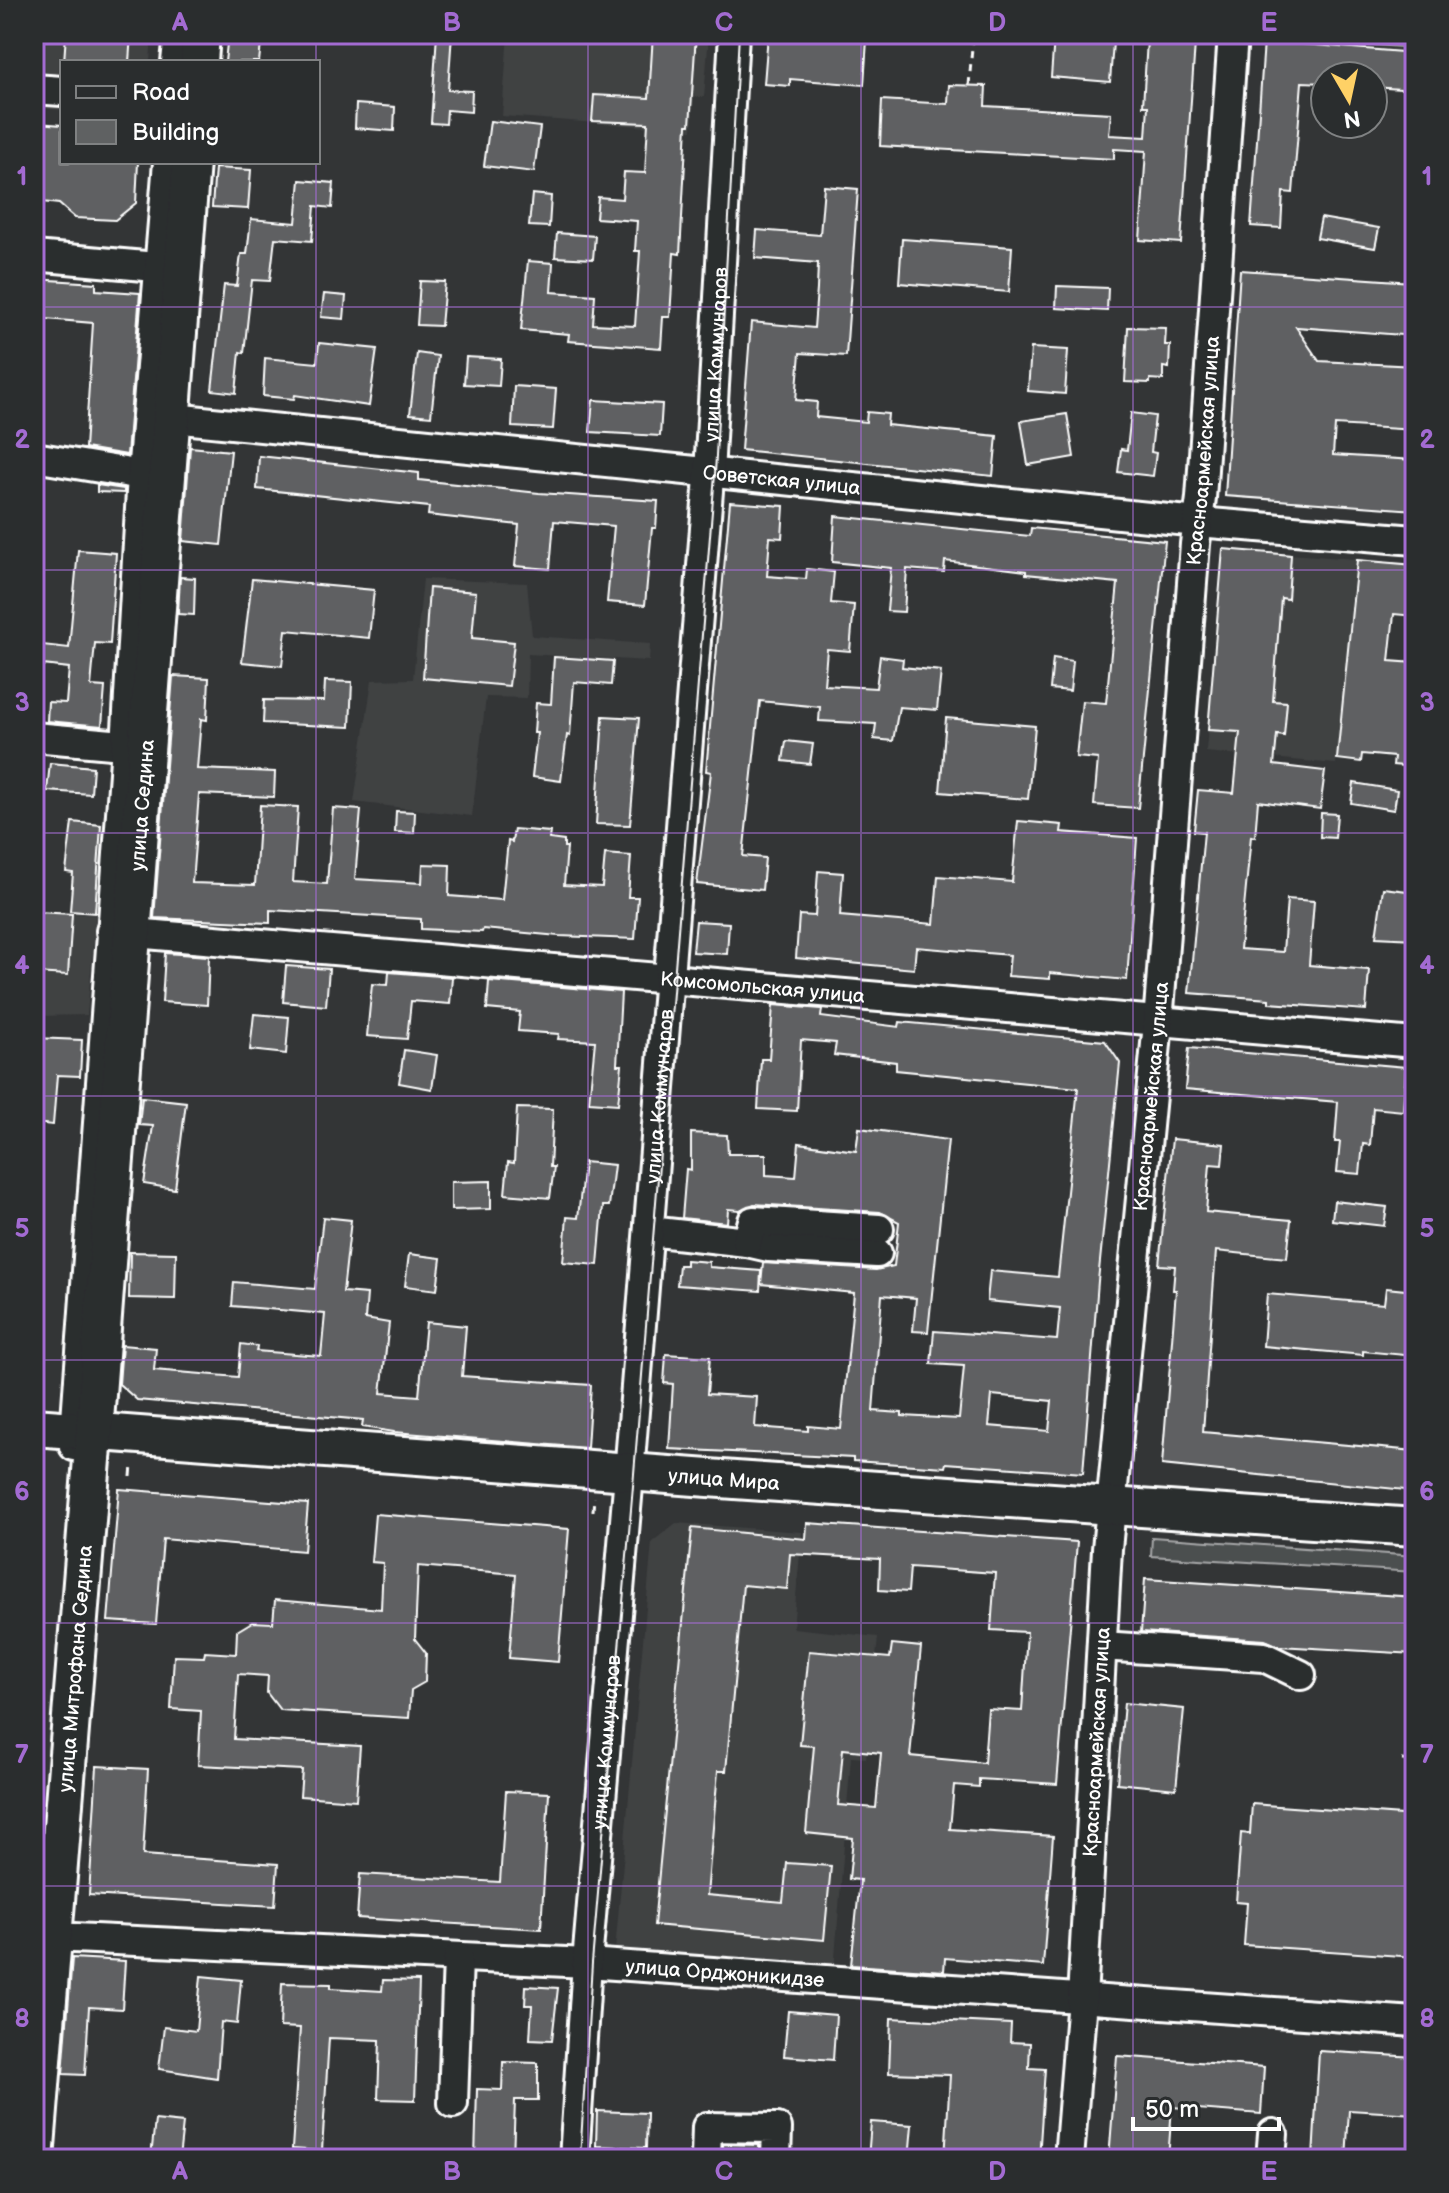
<svg xmlns="http://www.w3.org/2000/svg" width="1449" height="2193" viewBox="0 0 1449 2193" font-family="'Balsamiq Sans',sans-serif">
<style>
.built{fill:#404243}
.green{fill:#4c4f50;stroke:#a6a7a8;stroke-width:2}
.building{fill:#5f6162;stroke:#fff;stroke-width:2;fill-rule:evenodd}
.lines{fill:none;stroke-linecap:round;stroke-linejoin:round}
.minor-casing{stroke:#fff;stroke-width:34}
.major-casing{stroke:#fff;stroke-width:42}
.path{stroke:#fff;stroke-width:3;stroke-dasharray:8 6;stroke-linecap:butt}
.minor{stroke:#2a2d2e;stroke-width:28}
.major{stroke:#2a2d2e;stroke-width:36}
.tram{stroke:#fff;stroke-width:2}
.grid{fill:none;stroke:#a36bd2;stroke-width:2;stroke-opacity:0.55}
.labels{text-anchor:middle;stroke-width:7;stroke-linejoin:round;paint-order:stroke}
.street-label{font-size:20px;fill:#fff;stroke:#2a2d2e}
.neatline{fill:none;stroke:#a36bd2;stroke-width:3}
.grid-label{font-size:26px;text-anchor:middle;font-weight:bold;fill:#a36bd2}
</style>
<rect width="100%" height="100%" fill="#333536"/>
<filter id="ink" filterUnits="userSpaceOnUse"><feTurbulence type="fractalNoise" baseFrequency=".0125" numOctaves="2"/><feDisplacementMap in="SourceGraphic" scale="16" xChannelSelector="R" yChannelSelector="G"/><feConvolveMatrix kernelMatrix="1 2 1 2 8 2 1 2 1" color-interpolation-filters="sRGB"/></filter>
<g filter="url(#ink)">
<!-- built -->
<path class="built" d="M34,34H152L150,62H62V110L34,108Z
M508,34H709L704,97H694L692,130L502,116Z
M1222,549L1356,559L1336,764L1206,752Z
M423,579L527,583L532,636L650,644L649,661L528,654L527,698L486,697L472,816L354,802L372,680L413,679Z
M34,910L96,915L87,1015L36,1016L34,1014Z
M676,1523L802,1532L793,1628L878,1637L866,1758L851,1757L834,1970L615,1951L652,1542Z"/>
<!-- green -->
<path class="green" d="M1260,34H1415V48L1261,37Z
M1152,1537L1415,1556V1572L1151,1556Z"/>
<!-- building -->
<path class="building" d="M66,34H131L129,62H64Z
M228,34H262L259,62H225Z
M437,34H452L448,90L472,91L471,112L447,110L446,124L431,123Z
M653,34H696L690,125H687L680,254L674,253L670,317H663L661,348L568,341L569,334L521,330L528,261L553,263L551,292L595,295L593,324L635,326L640,251H635L637,221L596,218L598,197L622,199L624,172L645,173L648,123L592,121L594,95L649,98Z
M768,34L867,40L864,85L790,79V86L764,84Z
M1054,37L1113,42L1110,82L1051,77Z
M1147,40L1195,43L1181,243L1140,240L1146,151L1114,149V159L880,146L882,100L948,104L949,85L986,86L985,106L1111,113L1109,135L1146,137L1148,106H1143Z
M1264,41L1415,53V90L1373,87V76H1325V83L1302,82L1293,193L1283,192L1281,228L1251,226Z
M356,104L395,107L394,131L355,128Z
M490,121L540,127L534,172L484,166Z
M37,123L62,125V162H138L136,203L115,220L75,218L59,204L34,201Z
M215,168L251,170L248,209L212,207Z
M300,180L334,183L332,208L315,206L312,241L275,238L270,281L252,280L244,353L240,352L236,393L212,390L224,285L237,286L241,254H247L251,219L296,223Z
M824,186L858,189L846,356L800,353L796,400L817,402L816,417L866,422L867,412L888,414L887,425L997,436L993,476L741,450L751,322L814,328L817,289L818,263L755,258L757,230L820,235Z
M532,194L551,196L549,227L529,226Z
M1321,218L1379,228L1375,248L1317,238Z
M557,233L595,236L593,259L555,257Z
M902,239L1012,247L1009,292L899,283Z
M1240,270L1412,282L1410,306H1415V336L1296,327L1319,361L1415,366V430L1335,425L1333,455L1415,460V510L1225,496Z
M34,279L96,283V290L140,293L127,455L85,448L93,323L34,318Z
M420,281L445,282L441,326L417,325Z
M1057,286L1108,288L1107,311L1056,308Z
M324,294L346,296L344,319L321,317Z
M1128,327L1166,328L1165,345H1170L1169,368L1163,367V380L1150,379V383L1125,382Z
M319,343L377,349L369,406L295,395L294,399L263,396L265,358L317,363Z
M1031,348L1068,350L1065,394L1028,391Z
M417,353L438,356L431,416L410,414Z
M466,357L501,359L499,386L464,384Z
M514,386L556,389L553,429L512,427Z
M593,400L662,404L660,436L590,432Z
M1131,413L1155,416L1151,452L1156,453L1153,476L1118,472L1121,449L1127,450Z
M1067,414L1074,457L1028,465L1021,421Z
M190,447L231,451L221,545L183,541Z
M259,456L419,473V480L539,493L658,501L656,528H652L645,605L607,602L614,526L554,521L550,569L515,566L519,525L428,515L429,507L257,489Z
M97,485L124,489V493L97,492Z
M730,502L784,506L782,538L770,537L767,576L806,579L807,569L834,572L831,603L854,605L850,651L827,649L824,685L876,688L880,656L903,659L902,667L941,671L937,710L899,707L893,741L874,739L876,724L819,721L820,707L760,701L743,856L765,858L762,890L697,884L711,772L706,771Z
M835,516L1030,536L1031,528L1165,541L1138,808L1094,805L1098,759L1076,757L1082,701L1106,703L1118,583L1026,574V571L945,561L944,572L907,569L904,612L887,611L891,568L832,562Z
M1223,549L1291,555L1288,599L1281,598L1273,701L1287,702L1284,736L1277,735L1274,765L1325,771L1320,809L1258,801L1255,837L1251,836L1240,949L1283,952L1287,899L1314,901L1309,965L1369,970L1366,1010L1269,1003V999L1189,993L1204,832L1194,831L1198,790L1234,793L1240,732L1208,730Z
M78,550L116,553L110,644L95,643L91,686L105,687L102,726L47,721L48,702L66,703L69,668L34,664V644L69,648Z
M1357,560L1415,565V616L1394,614L1389,661L1415,663V767L1393,765L1394,757L1362,754L1361,762L1337,759Z
M180,577L195,578L194,615L178,614Z
M252,579L374,590L369,638L286,630L282,666L242,662Z
M429,588L476,592L472,638L514,642L509,686L423,678Z
M554,657L613,661L611,685L574,682L570,736L567,735L561,781L532,777L537,733H534L536,703L551,704Z
M1053,658L1073,661L1070,691L1050,689Z
M173,676L209,678L207,720L201,719L197,769L275,772L274,797L199,794L192,883L255,885L260,805L298,807L293,882L327,884L333,808L361,810L355,879L422,883L423,864L450,865L449,896L502,900L508,841L512,842L514,829L550,832L549,839L564,841V847H567L564,885L602,887L605,854L631,856L628,897H638L635,939L559,936L483,929L482,932L421,929V919L270,910V923L154,918Z
M325,681L352,682L350,727L263,723L264,700L324,701Z
M603,716L639,718L630,825L596,824Z
M946,718L1035,726L1028,799L940,792Z
M786,741L813,744L810,764L783,761Z
M50,763L93,767L91,794L47,791Z
M1354,783L1397,790L1394,810L1351,803Z
M396,811L415,812L414,833L395,832Z
M1321,813L1337,814L1335,838L1320,837Z
M1018,821L1062,825L1061,832L1137,838L1127,980L1050,973V979L1008,976L1010,955L916,947L914,969L796,958L799,915L815,916L818,871L843,873L840,916L934,924L938,876L1012,882Z
M72,822L101,825L95,913L70,911L73,873L66,872Z
M1383,888L1415,892V939L1376,937Z
M37,912L72,914L68,975L34,973Z
M696,921L729,923L727,954L693,952Z
M165,953L209,956L207,1005L162,1002Z
M286,966L329,969L326,1006L283,1002Z
M389,972L452,977L450,1004L411,1001L407,1039L367,1036L372,984L388,985Z
M489,981L621,992L617,1065H622L618,1104L589,1102L595,1041L558,1039L559,1034L518,1031L520,1012L487,1009Z
M773,1005L822,1009L821,1017L899,1027L900,1022L1105,1041L1120,1063L1098,1281L1083,1473L946,1463L945,1467L853,1461V1458L669,1449L673,1384L664,1383L666,1354L710,1357L707,1394L757,1397L755,1427L808,1431V1426L841,1429L854,1293L761,1284L763,1263L876,1270L894,1266L899,1222L880,1212L754,1204L740,1210L728,1209L727,1223L682,1218L686,1169L691,1170V1133L727,1135L728,1154H766V1175L796,1177L799,1143L856,1151L859,1128L948,1140L928,1332L913,1331L916,1298L882,1295L873,1411L902,1413V1416L959,1419L964,1366L931,1364L934,1331L1057,1340L1060,1308L987,1301L990,1271L1058,1277L1078,1088L896,1070V1062L834,1055L836,1043L801,1040L797,1111L758,1109L761,1059H769ZM992,1395L1052,1401L1049,1431L989,1426Z
M254,1014L289,1017L286,1054L250,1050Z
M34,1038L82,1040L80,1076L57,1075L53,1125L34,1123Z
M1189,1048L1406,1067L1403,1111L1373,1108L1370,1145L1363,1144L1360,1174L1337,1172L1340,1142H1335L1338,1102L1185,1089Z
M404,1050L437,1055L432,1089L399,1083Z
M142,1097L186,1102L175,1189L144,1184L153,1126L139,1125Z
M517,1108L553,1109L550,1167H554L550,1198L505,1194L508,1162L514,1163Z
M1172,1139L1224,1144L1222,1165L1210,1164L1206,1212L1291,1220L1287,1258L1216,1251L1203,1432L1415,1451V1491L1162,1465L1176,1290H1173L1175,1266L1159,1265Z
M584,1162L614,1165L609,1206H603L598,1265L563,1262L567,1217L578,1218Z
M491,1181V1209L451,1210V1182Z
M1334,1201L1387,1207L1384,1226L1332,1220Z
M323,1217L351,1220L343,1292L367,1294L365,1319L389,1323L381,1393L419,1396L426,1322L466,1326L462,1376L591,1385L587,1448L394,1432L362,1427L363,1420L137,1400L119,1384L122,1345L156,1348L154,1370L238,1377L241,1344L257,1346L256,1351L321,1356L325,1314L232,1306L234,1282L315,1289Z
M130,1252L176,1253L175,1299L129,1298Z
M409,1254L441,1258L437,1290L405,1286Z
M686,1260L709,1262V1267L761,1271L760,1291L677,1285L679,1265H686Z
M1386,1288L1415,1291V1356L1363,1351V1355L1263,1346L1267,1294L1384,1304Z
M119,1489L308,1504L304,1551L163,1539L156,1624L108,1621Z
M375,1514L569,1529L558,1662L509,1658L516,1574L418,1566L415,1639L426,1653L425,1682L411,1690L409,1718L280,1710L267,1693L268,1676L238,1674L234,1739L360,1746L356,1800L300,1796L302,1770L198,1765L201,1711L171,1709L174,1656L204,1657L205,1652L236,1654L237,1631L252,1622L273,1623L275,1600L381,1609L383,1563L371,1562Z
M807,1523L1077,1542L1057,1784L979,1779V1787L954,1785L950,1829L1053,1836L1043,1966L945,1958L944,1971L851,1965L860,1880L849,1879L853,1838L806,1833L814,1746L800,1745L809,1651L890,1658L892,1644L921,1647L910,1756L984,1763L988,1709L1022,1711L1027,1632L991,1630L995,1573L910,1567L908,1592L879,1590L880,1559L790,1554L787,1589L743,1585L726,1771H718L707,1895L783,1902L787,1863L831,1866L824,1940L654,1925L692,1528L806,1539ZM843,1749L881,1753L876,1808L838,1805Z
M1145,1579L1415,1597V1654L1279,1646L1265,1640L1141,1632Z
M1124,1703L1184,1709L1176,1789L1117,1783Z
M97,1766L148,1769L143,1855L278,1864L275,1906L89,1895Z
M506,1791L549,1793L541,1929L357,1918L360,1874L500,1882Z
M1252,1804L1415,1816V1957L1244,1945L1247,1903L1236,1902L1241,1833L1250,1834Z
M72,1958L125,1961L122,2009L89,2007L85,2075L63,2074Z
M201,1976L241,1980L237,2024L221,2022L217,2078L159,2069L164,2027L196,2031Z
M383,1980L419,1981L415,2100L378,2099L380,2040L329,2038L322,2151L292,2149L300,2028L280,2027L282,1983L331,1984V1988L382,1991Z
M526,1986L558,1988L552,2040L530,2039L532,2005H525Z
M788,2011L836,2015L833,2060L784,2056Z
M891,2018L1011,2024L1010,2042L1030,2043L1029,2068L1045,2069L1039,2159H945L950,2075L889,2073Z
M1319,2051L1415,2057V2114L1349,2110L1346,2159H1313Z
M1117,2056L1264,2067L1261,2114L1172,2107L1168,2159H1109Z
M503,2062L538,2063V2100H515L513,2159H475L477,2089L502,2090Z
M597,2111L647,2113L646,2148L596,2146Z
M155,2120L183,2123L179,2159L151,2157Z
M871,2122L912,2125L909,2159H868Z
M723,2144L759,2145V2159H723Z"/>
<g class="lines">
<!-- minor casing -->
<g class="minor-casing">
<g id="minor">
<path d="M176,62L179,34"/>
<path d="M34,89L62,91"/>
<path d="M34,256L178,269"/>
<path id="s1" d="M153,416L1198,522L1415,540"/>
<path d="M34,457L142,475"/>
<path d="M34,737L145,747"/>
<path id="s2" d="M111,931L1415,1043"/>
<path d="M649,1231L747,1242L769,1247L877,1253"/>
<path d="M747,1242L753,1221L879,1229"/>
<path d="M74,1446L126,746L142,475L168,162"/>
<path d="M1102,1646L1264,1657L1301,1675"/>
<path id="s3" d="M34,1939L53,1937L587,1963L1415,2022"/>
<path d="M453,2103L458,1958"/>
<path id="s4" d="M574,2159L587,1963L628,1486L708,491L734,34"/>
<path d="M706,2159L707,2127L777,2128L776,2159"/>
<path id="s5" d="M1069,2159L1082,1999L1107,1549L1158,1023L1195,544L1201,498L1233,34"/>
<path d="M1271,2159L1273,2134"/>
</g>
</g>
<!-- major casing -->
<g class="major-casing">
<g id="major">
<path d="M199,62L201,34"/>
<path id="s6" d="M34,1427L735,1480L1415,1527"/>
<path id="s7" d="M35,2159L93,1447L191,162"/>
</g>
</g>
<!-- path -->
<path class="path" d="M969,86L973,34
M131,1477L132,1464
M593,1511L594,1497
M1402,1760L1415,1761"/>
<!-- minor -->
<use href="#minor" class="minor"/>
<!-- major -->
<use href="#major" class="major"/>
<!-- tram -->
<path class="tram" d="M580,2159L592,1963L633,1486L715,474L739,34"/>
</g>
</g>
<!-- grid -->
<path class="grid" d="M316,34V62M588,34V2159M861,34V2159M1133,34V2159M316,162V2159M34,307H1415M34,570H1415M34,833H1415M34,1096H1415M34,1360H1415M34,1623H1415M34,1886H1415"/>
<g class="labels">
<!-- street labels -->
<g class="street-label">
<text dy="7" stroke="none"><textPath href="#s4" startOffset="1810">улица Коммунаров</textPath></text>
<text dy="7" stroke="none"><textPath href="#s5" startOffset="1714">Красноармейская улица</textPath></text>
<text dy="7" stroke="none"><textPath href="#s1" startOffset="632">Советская улица</textPath></text>
<text dy="7" stroke="none"><textPath href="#s7" startOffset="1358">улица Седина</textPath></text>
<text dy="7" stroke="none"><textPath href="#s2" startOffset="654">Комсомольская улица</textPath></text>
<text dy="7" stroke="none"><textPath href="#s5" startOffset="1066">Красноармейская улица</textPath></text>
<text dy="7" stroke="none"><textPath href="#s4" startOffset="1066">улица Коммунаров</textPath></text>
<text dy="7" stroke="none"><textPath href="#s6" startOffset="692">улица Мира</textPath></text>
<text dy="7" stroke="none"><textPath href="#s7" startOffset="492">улица Митрофана Седина</textPath></text>
<text dy="7" stroke="none"><textPath href="#s5" startOffset="418">Красноармейская улица</textPath></text>
<text dy="7" stroke="none"><textPath href="#s4" startOffset="418">улица Коммунаров</textPath></text>
<text dy="7" stroke="none"><textPath href="#s3" startOffset="692">улица Орджоникидзе</textPath></text>
</g>
</g>
<!-- margin -->
<rect width="1449" height="2193" fill="none" stroke="#2a2d2e" stroke-width="88"/>
<!-- legend -->
<rect x="60" y="60" width="260" height="104" fill="#2a2d2e" stroke="#7f8182" stroke-width="2"/>
<rect x="76" y="86" width="40" height="12" fill="#2a2d2e" stroke="#7f8182" stroke-width="2"/>
<text x="132" y="100" font-size="24" fill="#ffffff">Road</text>
<rect x="76" y="120" width="40" height="24" fill="#5f6162" stroke="#7f8182" stroke-width="2"/>
<text x="132" y="140" font-size="24" fill="#ffffff">Building</text>
<!-- north arrow -->
<g transform="translate(1349 100) rotate(171)"><circle r="38" fill="#2a2d2e" stroke="#7f8182" stroke-width="2"/>
<path d="M0-6L14 30L0 20L-14 30Z" fill="#ffd166"/>
<text y="-12" font-size="22" font-weight="bold" text-anchor="middle" fill="#ffffff">N</text>
</g>
<!-- scale -->
<path d="M1133 2117v12h146v-12" fill="none" stroke="#ffffff" stroke-width="4"/>
<text x="1145" y="2117" font-size="24" fill="#ffffff" stroke="#2a2d2e" stroke-width="6" paint-order="stroke">50 m</text>
<rect x="44" y="44" width="1361" height="2105" class="neatline"/>
<g class="grid-label">
<text x="180" y="31">A</text>
<text x="452" y="31">B</text>
<text x="724" y="31">C</text>
<text x="997" y="31">D</text>
<text x="1269" y="31">E</text>
<text x="22" y="185">1</text>
<text x="1427" y="185">1</text>
<text x="22" y="448">2</text>
<text x="1427" y="448">2</text>
<text x="22" y="711">3</text>
<text x="1427" y="711">3</text>
<text x="22" y="974">4</text>
<text x="1427" y="974">4</text>
<text x="22" y="1237">5</text>
<text x="1427" y="1237">5</text>
<text x="22" y="1500">6</text>
<text x="1427" y="1500">6</text>
<text x="22" y="1763">7</text>
<text x="1427" y="1763">7</text>
<text x="22" y="2027">8</text>
<text x="1427" y="2027">8</text>
<text x="180" y="2180">A</text>
<text x="452" y="2180">B</text>
<text x="724" y="2180">C</text>
<text x="997" y="2180">D</text>
<text x="1269" y="2180">E</text>
</g>
</svg>
